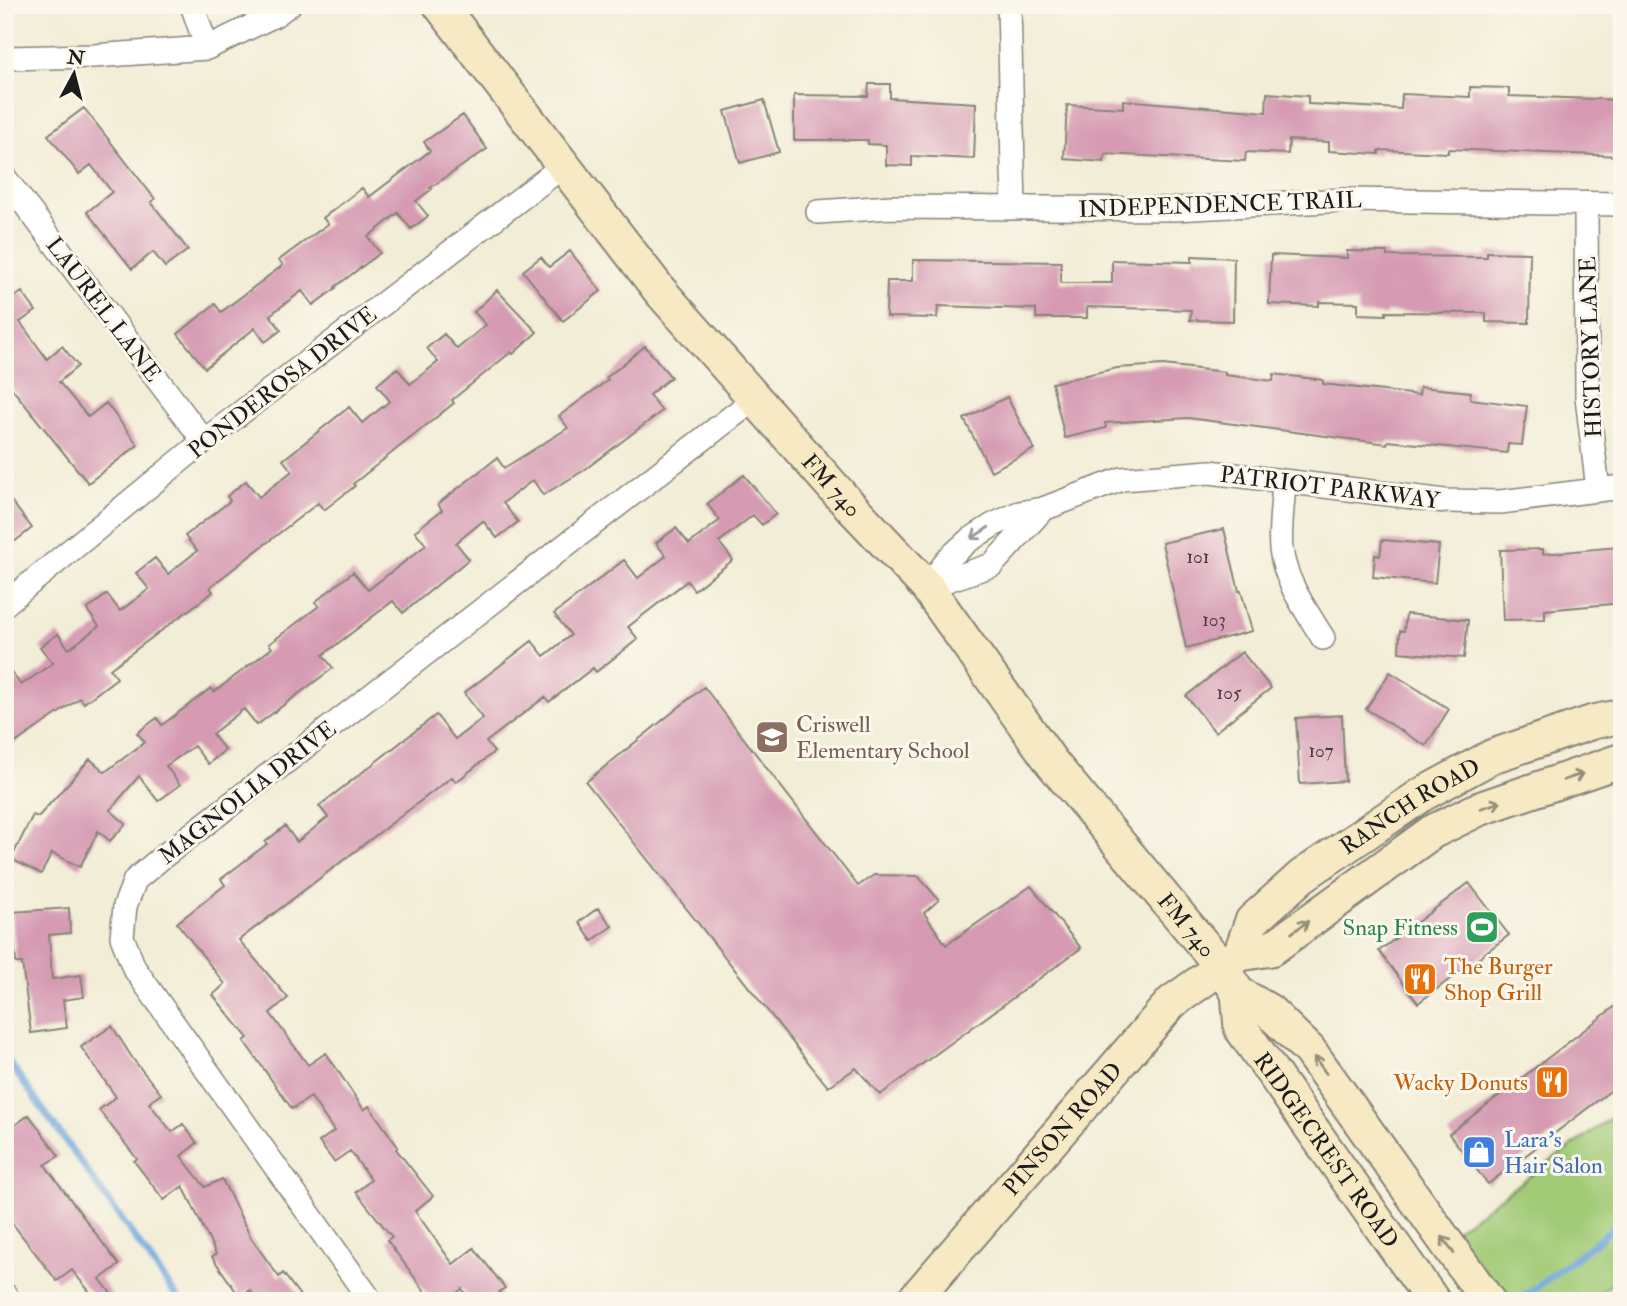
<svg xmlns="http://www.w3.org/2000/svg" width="1627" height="1306" viewBox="0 0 1627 1306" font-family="'IM FELL Double Pica',serif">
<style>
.green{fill:#a2cb77;stroke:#5f744a;stroke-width:2}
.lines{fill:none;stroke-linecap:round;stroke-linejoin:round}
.stream{stroke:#6ea5dc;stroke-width:7}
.building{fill:#d69bb3}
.street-casing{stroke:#878479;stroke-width:26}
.secondary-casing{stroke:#878479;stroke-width:37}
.street{stroke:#fff;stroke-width:23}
.secondary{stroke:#f7e9c3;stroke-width:33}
.oneway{stroke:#999}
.oneway2{stroke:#948d78}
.labels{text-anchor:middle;stroke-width:6;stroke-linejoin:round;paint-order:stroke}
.number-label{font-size:19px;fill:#4a3c42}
.street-label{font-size:23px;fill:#1c1c1c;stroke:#fbf7ec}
.education-label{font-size:23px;fill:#785e54;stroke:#fbf7ec;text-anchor:start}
.leisure-label{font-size:23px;fill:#27864d;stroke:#fbf7ec;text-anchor:end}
.food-label{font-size:23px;fill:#c56008;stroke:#fbf7ec;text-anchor:start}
.shop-label{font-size:23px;fill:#366cbe;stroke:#fbf7ec;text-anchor:start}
</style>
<rect width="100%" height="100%" fill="#fbf7ec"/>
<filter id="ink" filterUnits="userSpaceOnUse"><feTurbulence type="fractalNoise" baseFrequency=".0143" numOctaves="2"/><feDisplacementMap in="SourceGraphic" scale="14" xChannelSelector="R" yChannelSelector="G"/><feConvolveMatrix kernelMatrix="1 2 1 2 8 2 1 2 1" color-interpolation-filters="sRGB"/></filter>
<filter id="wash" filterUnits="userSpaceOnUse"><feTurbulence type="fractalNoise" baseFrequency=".00686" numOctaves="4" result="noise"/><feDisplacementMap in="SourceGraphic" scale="28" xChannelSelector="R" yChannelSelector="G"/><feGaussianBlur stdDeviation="1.57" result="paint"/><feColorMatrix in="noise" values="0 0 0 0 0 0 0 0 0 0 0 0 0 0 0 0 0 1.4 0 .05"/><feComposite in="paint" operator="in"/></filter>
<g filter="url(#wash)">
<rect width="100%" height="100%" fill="#f2edd6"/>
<!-- green -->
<path class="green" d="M1622,1110V1276L1590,1301H1506L1454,1231Z"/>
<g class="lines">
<!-- stream -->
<path class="stream" d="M6,1058L180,1301
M1520,1300L1622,1222"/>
</g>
<g id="blocks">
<!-- building -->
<path class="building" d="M869,84H890V98L976,103L974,159L912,156V166L886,165V145L868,144V140H794V95L868,96Z
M1470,87L1509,88V96L1622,100V156L1448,149V153L1379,150V154L1329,151V142L1289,140L1288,154L1246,152L1245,161L1105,154L1104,162L1064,159L1067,105L1123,108V100L1266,112L1267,93L1308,96V104L1401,109L1402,94L1470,97Z
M764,100L779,152L740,163L725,111Z
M84,108L155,199L151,202L188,250L165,267L153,252L132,269L87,212L112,192L91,165L79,174L48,135Z
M463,115L487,149L430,188L432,189L416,201L428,216L411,229L398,213L368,237L380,253L335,287L336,288L313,305L302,291L270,315L281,330L265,342L255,328L205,368L178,334L215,304L221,312L283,265L279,260L328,224L323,218L362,188L369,197L430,151L424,142Z
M570,251L601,291L563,321L523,271L541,257L549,267Z
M1347,251L1387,252V256L1487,257V252L1530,253L1529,323L1486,322V313L1386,312V315L1358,314V303L1319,302V306L1269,304L1271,255L1347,258Z
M1192,256L1234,258L1233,321L1190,320L1191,310L1087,307V318H1036V309L938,306L937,318L886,317L887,281H913V260L1061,262V283H1112V260L1192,262Z
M497,290L537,332L513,354L511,352L452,400L454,403L353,484L355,486L324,510L318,503L210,587L213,592L110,669L117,678L84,703L80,698L5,750V663L21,685L53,663L40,647L58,634L69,649L99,626L87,610L107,594L120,611L149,589L136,573L155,558L168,574L197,551L185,536L230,501L227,496L246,481L259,497L292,471L283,460L349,407L362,423L390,401L377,385L397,368L410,384L438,362L427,348L444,334L457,349L486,325L474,312Z
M22,292L36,311L20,322L47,359L62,346L78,366L59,382L88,417L106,403L138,445L88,483L5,380V303Z
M645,346L671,377L649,395L662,411L645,424L583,471L543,495L533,480L503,503L518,522L497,538L483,521L456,543L469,559L403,613L393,601L323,655L333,668L257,725L244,709L212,734L225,750L208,764L194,746L166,766L180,785L158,801L139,776L110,810L126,824L110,841L98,831L80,867L52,853L41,874L11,859L33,815L38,817L90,759L105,772L145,742L137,733L157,718L162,725L211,688L214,692L272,648L269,644L319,606L315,602L353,572L368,590L426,545L415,531L442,510L438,504L497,458L504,468L568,428L559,416L608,380L606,378Z
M1163,365L1225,372V375L1273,381L1274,374L1323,380V384L1419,395L1420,387L1471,392L1470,399L1527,406L1522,445L1508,444L1507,453L1388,441L1387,444L1188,418L1105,423L1106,428L1065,438L1052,383L1117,368Z
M1007,397L1034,449L991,471L964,419Z
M744,475L776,514L762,525L753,515L719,542L733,560L694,590L687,581L628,627L638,639L596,672L593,668L549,702L545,697L486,742L494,752L456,782L452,777L239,940L288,998L270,1013L308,1065L326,1053L364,1110L369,1106L398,1147L396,1149L433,1196L415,1211L453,1264L474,1248L505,1288L499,1292L506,1301H471L462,1289L446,1301H432L387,1240L392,1237L356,1192L371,1180L350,1151L334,1162L319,1142L334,1131L311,1097L292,1109L244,1041L248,1038L213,995L225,984L177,923L225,885L221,879L267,844L265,842L285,826L297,842L328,817L319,806L436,715L455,739L483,718L464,693L532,641L544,656L571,635L554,614L624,560L638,578L666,556L656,543L676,528L689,544L720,520L707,504Z
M5,493L32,528L5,549Z
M1224,529L1239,591H1241L1252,631L1186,648L1162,543Z
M1382,540L1439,545L1435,583L1373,577L1375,555L1380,556Z
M1617,547L1622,603L1545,610V619L1503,620L1500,550L1543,549V554Z
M1406,614L1468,620L1464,658L1399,652L1400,631H1404Z
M1242,652L1271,688L1215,732L1186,696Z
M1390,672L1449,709L1426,746L1366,709Z
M704,687L858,886L874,875L918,876L939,900L924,913L946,945L1031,886L1081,948L880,1095L856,1068L828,1087L586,782Z
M1342,715L1345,781L1300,784L1296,718Z
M1469,883L1509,935L1418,1003L1379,951Z
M69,908L70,933L49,935L52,979L81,975L84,997L63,1000L67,1028L31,1033L22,963H16L12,912Z
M598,908L612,926L592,941L579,922Z
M1622,1001V1082L1488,1184L1449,1134Z
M112,1026L133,1059L161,1094L149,1103L172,1132L183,1124L197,1143L181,1156L205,1187L222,1179L251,1238L279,1277L283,1273L304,1301H258L250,1290L240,1297L212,1257L216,1254L183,1186L164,1200L134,1161L137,1159L99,1110L116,1097L81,1047Z
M29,1115L59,1156L45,1165L119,1265L100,1279L117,1301H97L72,1270L57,1281L5,1214V1132Z"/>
</g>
</g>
<g filter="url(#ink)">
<use href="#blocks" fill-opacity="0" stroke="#878479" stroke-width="2"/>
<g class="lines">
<!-- street casing -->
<g class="street-casing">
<path id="street" d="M192,5L207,48
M1009,5L1014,208
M5,58L94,56L207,48L275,15L289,5
M5,178L204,441
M1586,204L1587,397L1598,490
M818,212L891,207L1175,209L1346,200L1622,204
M1284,482C1283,504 1279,528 1281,549C1285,582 1306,610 1323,638
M927,587L950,557L968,541L993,525L1019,513L1043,509L1122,479L1210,472L1445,501L1500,502L1622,487
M927,587L992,565L1043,509
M5,604L204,441L563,166
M5,1295L9,1301
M371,1301L134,968L122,937L125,906L135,880L160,859L756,398"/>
</g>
<!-- secondary casing -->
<g class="secondary-casing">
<g id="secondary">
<path id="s1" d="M440,5L660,291L842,497L927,587L1052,763L1221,966L1238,993L1269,1011L1309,1050L1488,1301"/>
<path id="s2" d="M1240,954L1252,921L1302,876L1423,794L1493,756L1593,722L1622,716"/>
<path id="s3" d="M1238,993L1241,1028L1433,1301"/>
<path id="s4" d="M913,1301L1172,1002L1240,954L1271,949L1432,832L1479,809L1622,760"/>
</g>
</g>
<!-- street -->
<use href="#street" class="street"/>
<!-- secondary -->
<use href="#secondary" class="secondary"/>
</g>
<!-- one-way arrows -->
<defs><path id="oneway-shaft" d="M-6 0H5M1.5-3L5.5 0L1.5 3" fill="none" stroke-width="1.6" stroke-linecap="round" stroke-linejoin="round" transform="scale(1.75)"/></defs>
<use class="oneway" href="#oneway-shaft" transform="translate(980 533) rotate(147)"/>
<g class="oneway2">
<use href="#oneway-shaft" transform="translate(1573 777) rotate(-19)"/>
<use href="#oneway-shaft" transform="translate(1491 805) rotate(-18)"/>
<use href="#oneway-shaft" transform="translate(1300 927) rotate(-36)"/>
<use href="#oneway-shaft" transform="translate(1320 1065) rotate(-126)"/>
<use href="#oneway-shaft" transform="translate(1448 1245) rotate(-125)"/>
</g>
</g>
<!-- icons -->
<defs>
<g id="school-square" transform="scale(1.75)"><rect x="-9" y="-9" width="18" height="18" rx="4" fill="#8d6e63" stroke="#fbf7ec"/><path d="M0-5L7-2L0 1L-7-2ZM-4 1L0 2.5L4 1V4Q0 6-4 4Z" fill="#fff"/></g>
<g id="stadium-square" transform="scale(1.75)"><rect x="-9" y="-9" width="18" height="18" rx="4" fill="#2e9e5b" stroke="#fbf7ec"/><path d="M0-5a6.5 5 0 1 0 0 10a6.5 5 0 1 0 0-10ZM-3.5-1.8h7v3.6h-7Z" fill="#fff"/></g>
<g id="restaurant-square" transform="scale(1.75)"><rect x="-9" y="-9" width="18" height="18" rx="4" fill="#e8710a" stroke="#fbf7ec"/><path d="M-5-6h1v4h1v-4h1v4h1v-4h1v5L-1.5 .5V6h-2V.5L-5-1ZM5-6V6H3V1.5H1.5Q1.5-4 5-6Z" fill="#fff"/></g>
<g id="shop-square" transform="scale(1.75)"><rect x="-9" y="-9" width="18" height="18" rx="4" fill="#3f7fe0" stroke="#fbf7ec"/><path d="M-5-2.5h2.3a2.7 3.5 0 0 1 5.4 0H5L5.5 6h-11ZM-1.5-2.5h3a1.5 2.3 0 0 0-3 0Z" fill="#fff"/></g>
</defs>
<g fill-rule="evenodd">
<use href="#school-square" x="772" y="737"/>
<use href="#stadium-square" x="1482" y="927"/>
<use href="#restaurant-square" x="1420" y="979"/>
<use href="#restaurant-square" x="1552" y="1082"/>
<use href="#shop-square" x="1479" y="1152"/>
</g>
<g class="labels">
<!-- number labels -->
<g class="number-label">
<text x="1198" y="563">101</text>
<text x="1214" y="626">103</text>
<text x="1229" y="699">105</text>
<text x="1321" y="757">107</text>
</g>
<!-- street labels -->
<g class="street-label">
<text transform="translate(1220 204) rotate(-2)" y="8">INDEPENDENCE TRAIL</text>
<text transform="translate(104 309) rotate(53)" y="8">LAUREL LANE</text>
<text transform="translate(1590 347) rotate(-92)" y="8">HISTORY LANE</text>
<text transform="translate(282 382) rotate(-38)" y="8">PONDEROSA DRIVE</text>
<text dy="8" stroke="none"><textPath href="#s1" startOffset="620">FM 740</textPath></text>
<text transform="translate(1330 487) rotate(7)" y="8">PATRIOT PARKWAY</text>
<text transform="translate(247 792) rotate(-38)" y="8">MAGNOLIA DRIVE</text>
<text dy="8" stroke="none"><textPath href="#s2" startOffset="231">RANCH ROAD</textPath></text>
<text dy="8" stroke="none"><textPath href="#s1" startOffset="1186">FM 740</textPath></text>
<text dy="8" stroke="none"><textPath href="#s4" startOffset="228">PINSON ROAD</textPath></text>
<text dy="8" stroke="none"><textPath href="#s3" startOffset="184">RIDGECREST ROAD</textPath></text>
</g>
<!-- education labels -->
<g class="education-label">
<text x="796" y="732">Criswell<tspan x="796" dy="26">Elementary School</tspan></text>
</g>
<!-- leisure labels -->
<g class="leisure-label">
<text x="1458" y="935">Snap Fitness</text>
</g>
<!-- food labels -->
<g class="food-label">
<text x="1444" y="974">The Burger<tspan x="1444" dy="26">Shop Grill</tspan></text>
<text x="1528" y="1090" text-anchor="end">Wacky Donuts</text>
</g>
<!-- shop labels -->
<g class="shop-label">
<text x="1504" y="1147">Lara's<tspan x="1504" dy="26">Hair Salon</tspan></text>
</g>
</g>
<!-- margin -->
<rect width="1627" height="1306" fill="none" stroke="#fbf7ec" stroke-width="28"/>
<!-- north arrow -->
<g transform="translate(74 74) rotate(7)" stroke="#fbf7ec" stroke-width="5" paint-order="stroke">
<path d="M0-5L12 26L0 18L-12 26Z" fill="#1c1c1c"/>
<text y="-10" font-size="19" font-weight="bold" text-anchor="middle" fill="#1c1c1c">N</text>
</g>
</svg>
